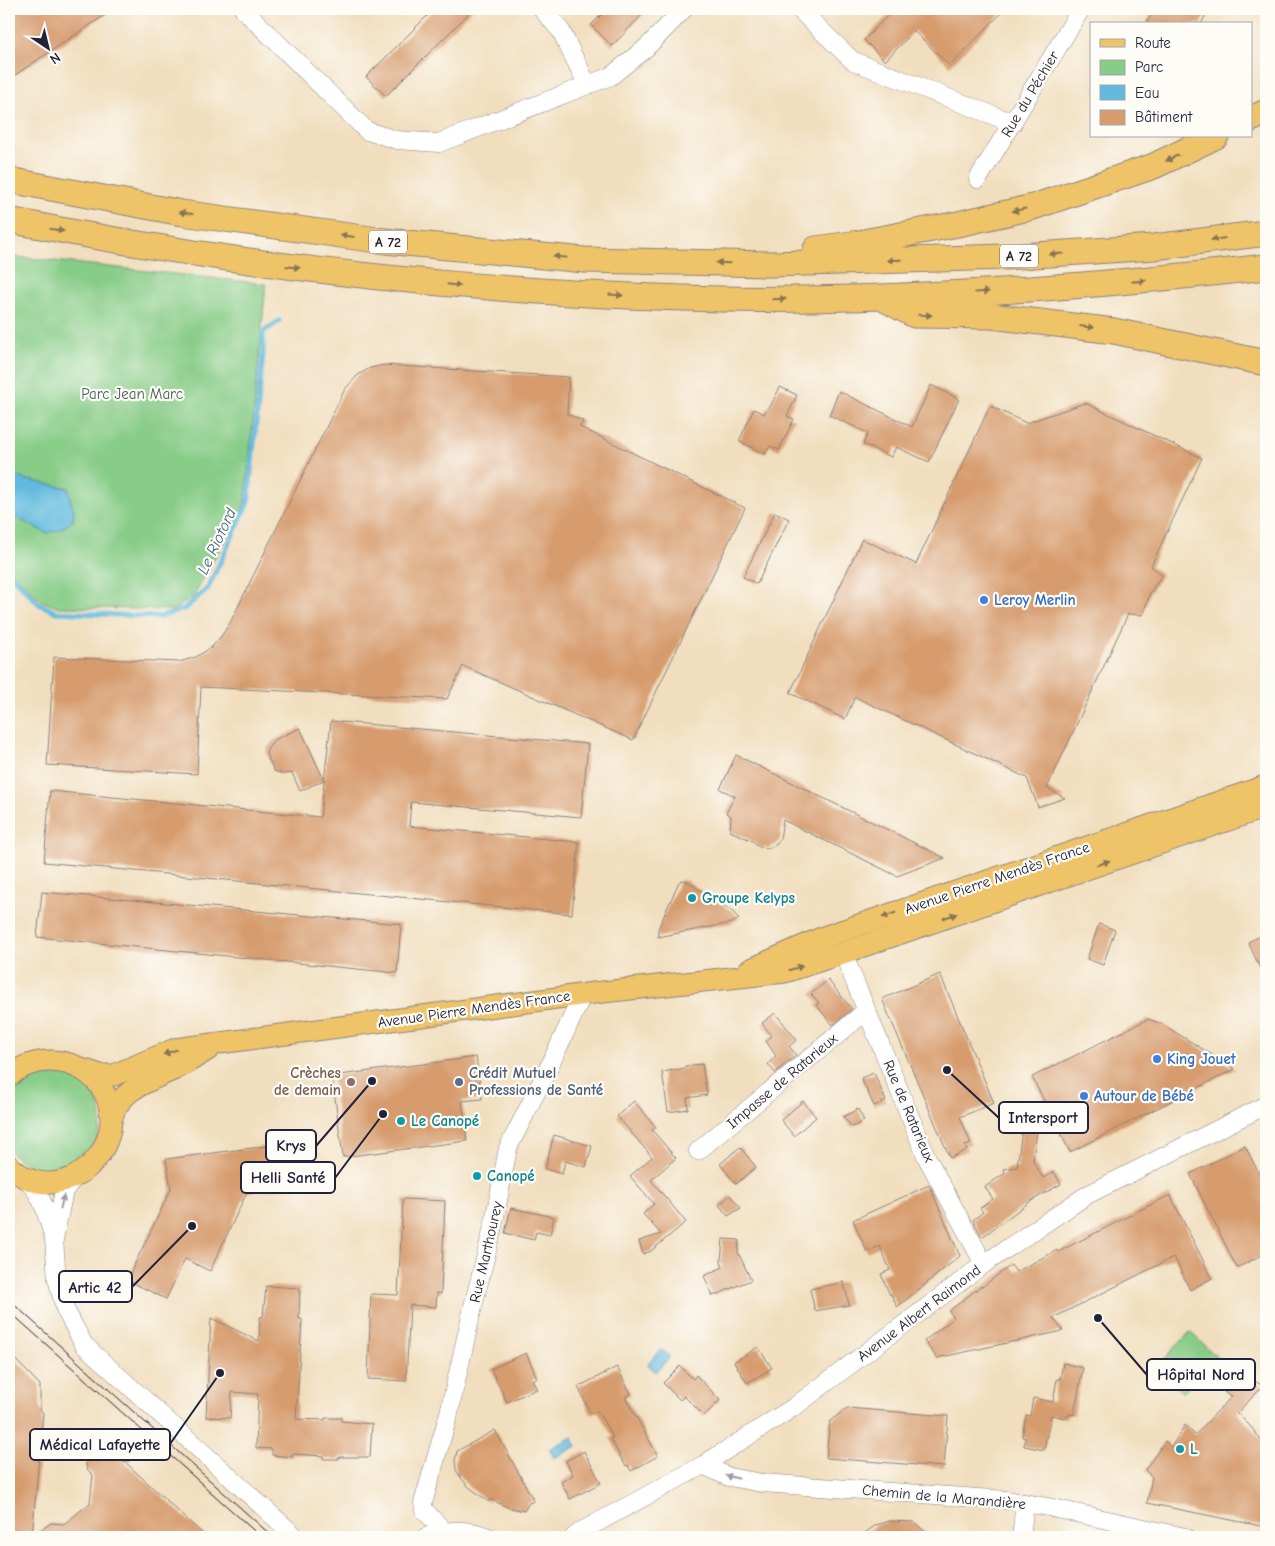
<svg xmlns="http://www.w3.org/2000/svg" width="1275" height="1546" viewBox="0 0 1275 1546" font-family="'Comic Neue',sans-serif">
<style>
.green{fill:#87cc87;stroke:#547761}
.water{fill:#61bade;stroke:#426e8c}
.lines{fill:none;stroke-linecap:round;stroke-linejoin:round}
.stream{stroke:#61bade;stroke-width:5}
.building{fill:#d79c6e}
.minor-casing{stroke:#8a807c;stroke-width:19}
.major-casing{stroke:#8a807c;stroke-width:23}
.highway-casing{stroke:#8a807c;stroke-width:27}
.minor{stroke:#fff;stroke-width:18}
.major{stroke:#efc469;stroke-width:21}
.highway{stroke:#efc469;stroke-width:25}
.tram{stroke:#22223b;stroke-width:1}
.oneway{fill:#887352}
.oneway2{fill:#9c9ca7}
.shop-dot{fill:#3f7fe0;stroke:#fdfcf7;stroke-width:2}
.culture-dot{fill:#0f9aa8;stroke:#fdfcf7;stroke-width:2}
.education-dot{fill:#8d6e63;stroke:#fdfcf7;stroke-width:2}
.service-dot{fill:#5c6f8a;stroke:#fdfcf7;stroke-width:2}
.labels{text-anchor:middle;stroke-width:4.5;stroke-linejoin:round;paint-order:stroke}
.shield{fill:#fdfcf7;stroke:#646373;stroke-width:1}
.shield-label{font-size:14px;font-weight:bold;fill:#22223b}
.street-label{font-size:15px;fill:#22223b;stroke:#fdfcf7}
.park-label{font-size:15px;fill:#455e56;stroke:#fdfcf7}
.shop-label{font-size:15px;font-weight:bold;fill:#366cbe;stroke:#fdfcf7;text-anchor:start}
.culture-label{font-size:15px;font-weight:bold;fill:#0d838f;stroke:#fdfcf7;text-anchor:start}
.education-label{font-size:15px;font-weight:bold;fill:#785e54;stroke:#fdfcf7;text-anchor:end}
.service-label{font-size:15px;font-weight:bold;fill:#4e5e75;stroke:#fdfcf7;text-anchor:start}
.water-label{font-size:16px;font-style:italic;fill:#3b5f7c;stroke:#fdfcf7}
.leader{fill:none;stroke:#22223b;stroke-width:2}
.callout-dot{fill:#22223b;stroke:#fdfcf7;stroke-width:2}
.callout{fill:#fdfcf7;stroke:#22223b;stroke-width:2}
.callout-label{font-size:16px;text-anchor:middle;font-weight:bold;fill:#22223b}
</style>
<rect width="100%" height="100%" fill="#fdfcf7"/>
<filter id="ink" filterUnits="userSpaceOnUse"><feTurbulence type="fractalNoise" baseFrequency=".02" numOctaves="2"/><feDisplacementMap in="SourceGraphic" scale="10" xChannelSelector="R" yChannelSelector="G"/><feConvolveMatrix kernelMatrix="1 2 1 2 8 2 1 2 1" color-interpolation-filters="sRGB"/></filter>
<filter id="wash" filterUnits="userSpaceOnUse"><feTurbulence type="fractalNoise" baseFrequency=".0096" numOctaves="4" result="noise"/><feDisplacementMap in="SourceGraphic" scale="20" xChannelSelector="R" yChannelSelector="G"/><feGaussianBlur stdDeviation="1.12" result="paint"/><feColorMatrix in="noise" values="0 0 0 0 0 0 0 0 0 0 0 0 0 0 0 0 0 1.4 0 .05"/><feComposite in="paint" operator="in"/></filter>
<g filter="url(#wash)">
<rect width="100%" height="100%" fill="#f1debe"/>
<!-- green -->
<path class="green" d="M9,256L266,284L245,504L193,597L173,610L57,607L41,601L9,570Z
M57,1070C63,1072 70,1073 75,1076C141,1117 67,1215 9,1150V1092C19,1074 38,1071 57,1070Z
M1190,1332L1217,1357L1183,1393L1155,1369Z"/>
<!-- water -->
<path class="water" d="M9,472L14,473L23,479L68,488L74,512L73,521L59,530L46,533L9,514Z
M661,1349L670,1357L656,1372L647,1364Z
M572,1437L577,1446L554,1458L549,1449Z"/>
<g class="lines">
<!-- stream -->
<path class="stream" d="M9,573L39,604L56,612L160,617L184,609L208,588L248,503L263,354V332L279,321"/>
</g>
<g id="blocks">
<!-- building -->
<path class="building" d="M9,9H114L9,79Z
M434,9H473L386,96L366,77Z
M607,9H648L612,46L591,25Z
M894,9H1005L950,66L914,31L885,61L864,40Z
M1154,9H1209L1201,24H1146Z
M384,365L569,377L567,414L583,421L580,427L745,508L633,740L463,666L447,699L201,687L197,774L47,765L54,657L179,662L196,657L212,647L222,635L231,621L345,389L358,375L370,368Z
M931,385L959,399L929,462L896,447L891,457L863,444L868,433L829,415L839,391L912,427Z
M780,387L797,395L787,416L794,419L779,450L770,446L765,454L739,441L754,409L764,414L768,407H770Z
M1085,403L1202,458L1151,566L1162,575L1150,593L1143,615L1128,614L1047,788L1065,798L1038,807L1027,778L855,697L845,719L790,693L862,539L916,564L990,406L1026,423Z
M775,512L789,519L757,584L743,577Z
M331,721L588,744L581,817L411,802L409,826L579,842L572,914L44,862L50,791L320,817Z
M300,728L324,780L300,791L292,773L283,774L274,771L266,753L268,747L274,740Z
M736,755L945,858L897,876L783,820L780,839L777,844L769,848L759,847L753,841L730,831L731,816L726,813L735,796L720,789Z
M681,880L687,881L733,912L739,919L731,923L658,937V929L678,884Z
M42,892L401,924L397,973L37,937Z
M1099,924L1115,930L1103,965L1087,959Z
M1266,933V981L1248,942Z
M940,974L994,1103L960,1117L971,1144L965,1146L967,1150L950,1158L882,999Z
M828,980L852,1009L833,1025L816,1005L819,1003L811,994Z
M775,1013L797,1040L789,1046L796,1055L775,1073L768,1064L776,1056L766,1041L772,1036L762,1023Z
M1148,1019L1162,1024L1235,1069L1070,1152L1032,1077Z
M476,1057L482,1099L462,1101L467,1141L343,1157L332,1076Z
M702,1064L707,1095L687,1098L688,1109L668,1112L662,1072L685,1068V1066Z
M874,1073L886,1101L874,1106L861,1078Z
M634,1101L656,1127L652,1130L676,1158L651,1180L686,1222L651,1251L643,1254L639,1241L661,1234L643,1214L654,1204L630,1176L652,1157L617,1116Z
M803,1101L816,1117L794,1136L781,1120Z
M858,1109L864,1121L852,1127L843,1117Z
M1023,1122L1038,1124L1033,1161L1043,1178L1054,1172L1061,1184L1031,1201L982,1237L973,1220L983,1212L980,1208L993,1199L985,1187L1005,1173L1004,1169L1017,1167Z
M554,1135L592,1146L586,1167L565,1161L562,1174L545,1169Z
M291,1143L297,1186L247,1192L210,1271L185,1259L166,1299L127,1280L171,1189L166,1159Z
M1245,1146L1266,1187V1253L1237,1268L1190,1174Z
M740,1147L756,1167L736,1184L720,1164Z
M929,1185L960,1256L897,1307L891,1294L890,1295L881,1274L890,1270L880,1246L867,1252L853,1220Z
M730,1195L741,1208L728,1216L719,1205Z
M1170,1195L1212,1278L1190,1290L1174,1257L1053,1318L1063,1331L937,1358L924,1341L954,1318L949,1311L981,1286L982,1287L1011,1265L1016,1272L1057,1250L1058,1252Z
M403,1199L445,1201L441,1294L437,1293L436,1307L410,1305L406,1381L368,1379L371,1294L398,1295Z
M511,1208L554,1217L550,1235L536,1232L534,1240L505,1233Z
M723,1239L739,1240L738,1252L751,1280L713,1296L704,1276L723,1267L721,1262Z
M844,1282L849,1305L815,1311L810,1289Z
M266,1286L300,1288L299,1319H302L296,1419L325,1420V1418H341V1421L372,1424L370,1457H339V1459H323V1456L292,1454V1457L272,1455V1449L256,1448L258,1394L232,1392L230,1418L206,1417L211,1318L259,1341L260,1317H263Z
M758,1347L772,1368L747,1383L734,1362Z
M9,1353L40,1385V1409L43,1413L32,1536L51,1523L64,1524L90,1503L93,1475L87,1469L86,1464L88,1449L96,1445L115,1446L130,1461H124L206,1537H9Z
M526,1353L537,1378L532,1380L537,1389L507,1402L491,1369Z
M1063,1363L1083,1368L1074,1415L1070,1414L1065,1418L1051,1415L1044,1450L1024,1446L1025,1438L1022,1437L1026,1415L1030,1416L1033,1398L1053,1402L1057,1379H1060Z
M680,1366L693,1379L696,1375L720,1400L704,1416L684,1396L680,1400L663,1383Z
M617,1367L631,1394L625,1397L658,1456L631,1471L628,1465L626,1466L622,1460L610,1438L613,1437L598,1412L597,1411L591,1414L578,1387Z
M1237,1370L1263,1386L1237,1413L1251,1427L1266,1447V1527L1147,1503L1152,1477L1145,1470L1165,1441L1171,1447L1185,1425L1195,1435L1232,1396L1224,1392Z
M847,1408L948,1416L944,1467L826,1458L830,1421Z
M495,1430L534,1501L529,1503L524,1511L507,1507L490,1499L489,1502L469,1487L461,1478L456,1470L455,1461L457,1451Z
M584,1451L601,1483L570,1499L561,1482L573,1475L566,1461Z
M890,1521L914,1522L931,1537H859L876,1525Z"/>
</g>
</g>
<g filter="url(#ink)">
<use href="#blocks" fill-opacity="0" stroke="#8a807c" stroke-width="1"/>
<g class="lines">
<!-- minor casing -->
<g class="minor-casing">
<path id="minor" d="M243,9L367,131L397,140L439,143L611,76L647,47L684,9
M542,9L561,31L587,84
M799,9L853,61L1013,123
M978,179L1081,9
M843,953L927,1158L984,1264
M698,1151L866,1011
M79,1174L69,1184L64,1191L54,1239L57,1279L65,1309L84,1345L296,1537
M24,1177C43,1194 46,1213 53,1236
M703,1465L729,1477L762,1483L1007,1500L1048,1507L1185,1537
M444,1531L424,1510L423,1503L449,1413L474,1302L493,1227L508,1148L549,1067L583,994
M426,1537C447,1529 467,1528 488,1537
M574,1537L580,1532L703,1465L794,1407L984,1264L1087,1195L1266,1105
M1021,1537L1025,1503"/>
</g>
<!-- major casing -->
<g class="major-casing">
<path id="major" d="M749,970L821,938L1266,786
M85,1070L100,1075H114L175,1049L594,993L785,972L843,953L1266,807
M9,1076C25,1063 45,1058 66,1063C79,1066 88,1072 97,1082C139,1132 78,1204 24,1177C19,1174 14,1170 9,1166
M111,1121C117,1090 149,1081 175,1069C187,1063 198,1056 209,1049"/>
</g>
<!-- highway casing -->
<g class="highway-casing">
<path id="highway" d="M1251,119L1266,112
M9,180L182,213L385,241L585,260L772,264L1006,257L1154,247L1266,233
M9,220C231,265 456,291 683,298C763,301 844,299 924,295C1039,290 1153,280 1266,267
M816,249L859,243L958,224L1033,207L1154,166L1216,136
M881,297L914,315L991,316L1114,331L1266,363"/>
</g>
<!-- minor -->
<use href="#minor" class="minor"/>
<!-- major -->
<use href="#major" class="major"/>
<!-- highway -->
<use href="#highway" class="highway"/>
<!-- tram -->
<path class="tram" d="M9,1300L273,1537
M9,1311L261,1537"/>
</g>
<!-- one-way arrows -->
<defs><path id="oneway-solid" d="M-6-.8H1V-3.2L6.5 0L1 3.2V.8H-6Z" transform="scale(1.25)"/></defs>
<g class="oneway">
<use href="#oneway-solid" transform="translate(1172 158) rotate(154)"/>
<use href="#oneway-solid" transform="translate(1019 210) rotate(167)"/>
<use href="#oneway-solid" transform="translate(186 213) rotate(-171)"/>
<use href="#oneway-solid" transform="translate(57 230) rotate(10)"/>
<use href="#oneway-solid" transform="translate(347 236) rotate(-172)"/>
<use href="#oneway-solid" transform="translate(1218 239) rotate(173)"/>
<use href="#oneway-solid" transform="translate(1056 254) rotate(176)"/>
<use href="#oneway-solid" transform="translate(560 257) rotate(-175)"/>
<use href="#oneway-solid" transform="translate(894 260) rotate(178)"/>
<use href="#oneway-solid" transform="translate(723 263) rotate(-179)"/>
<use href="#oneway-solid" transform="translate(293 267) rotate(7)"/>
<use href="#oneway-solid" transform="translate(1139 281) rotate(-5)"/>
<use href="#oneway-solid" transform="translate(454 285) rotate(6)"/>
<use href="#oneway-solid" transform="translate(982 292) rotate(-3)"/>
<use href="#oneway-solid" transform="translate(616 295) rotate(3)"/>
<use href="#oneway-solid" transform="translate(779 299) rotate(-1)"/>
<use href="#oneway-solid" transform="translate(925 315) rotate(1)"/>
<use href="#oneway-solid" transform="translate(1087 327) rotate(7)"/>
<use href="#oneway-solid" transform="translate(1103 863) rotate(-19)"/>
<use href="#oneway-solid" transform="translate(889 915) rotate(161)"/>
<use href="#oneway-solid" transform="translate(950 916) rotate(-19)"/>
<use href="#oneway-solid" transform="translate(796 968) rotate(-18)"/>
<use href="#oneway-solid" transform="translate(170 1052) rotate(161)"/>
</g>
<g class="oneway2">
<use href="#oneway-solid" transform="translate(62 1202) rotate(-77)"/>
<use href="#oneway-solid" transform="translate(732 1477) rotate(-166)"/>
</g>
</g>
<!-- markers -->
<g class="shop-dot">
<circle cx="984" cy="600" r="5"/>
<circle cx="1157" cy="1059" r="5"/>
<circle cx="1084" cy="1096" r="5"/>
</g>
<g class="culture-dot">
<circle cx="692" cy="898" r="5"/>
<circle cx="401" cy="1121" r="5"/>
<circle cx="477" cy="1176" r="5"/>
<circle cx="1180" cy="1449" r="5"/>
</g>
<circle class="education-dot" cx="351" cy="1082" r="5"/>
<circle class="service-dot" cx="459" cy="1082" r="5"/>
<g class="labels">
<!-- shield labels -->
<g class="shield">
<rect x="369" y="230.5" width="38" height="23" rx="4"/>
<rect x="1000" y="244.5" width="38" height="23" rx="4"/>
</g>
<g class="shield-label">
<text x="388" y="247">A 72</text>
<text x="1019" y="261">A 72</text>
</g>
<!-- street labels -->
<g class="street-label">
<text transform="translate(1030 94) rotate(-59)" y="5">Rue du Péchier</text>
<text transform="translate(997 878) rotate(-19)" y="5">Avenue Pierre Mendès France</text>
<text transform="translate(474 1009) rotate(-8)" y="5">Avenue Pierre Mendès France</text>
<text transform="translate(782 1081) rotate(-40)" y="5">Impasse de Ratarieux</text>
<text transform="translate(909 1111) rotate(67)" y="5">Rue de Ratarieux</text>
<text transform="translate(486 1252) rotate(-77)" y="5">Rue Marthourey</text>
<text transform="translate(919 1313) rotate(-37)" y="5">Avenue Albert Raimond</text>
<text transform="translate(944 1497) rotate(5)" y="5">Chemin de la Marandière</text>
</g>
<!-- park labels -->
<g class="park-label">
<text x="132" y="399">Parc Jean Marc</text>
</g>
<!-- shop labels -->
<g class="shop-label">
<text x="994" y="605">Leroy Merlin</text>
<text x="1167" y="1064">King Jouet</text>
<text x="1094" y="1101">Autour de Bébé</text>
</g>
<!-- culture labels -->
<g class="culture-label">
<text x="702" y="903">Groupe Kelyps</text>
<text x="411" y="1126">Le Canopé</text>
<text x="487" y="1181">Canopé</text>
<text x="1190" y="1454">L</text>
</g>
<!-- education labels -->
<g class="education-label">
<text x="341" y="1078">Crèches<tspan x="341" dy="17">de demain</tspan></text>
</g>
<!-- service labels -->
<g class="service-label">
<text x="469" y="1078">Crédit Mutuel<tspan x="469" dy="17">Professions de Santé</tspan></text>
</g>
<!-- water labels -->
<g class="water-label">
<text transform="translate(216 541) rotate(-65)" y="6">Le Riotord</text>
</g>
</g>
<!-- callouts -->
<path class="leader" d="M947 1070L999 1118M372 1081L316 1146M383 1114L335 1178M192 1226L132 1287M1098 1318L1147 1375M220 1373L170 1444"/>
<g class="callout-dot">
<circle cx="947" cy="1070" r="5"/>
<circle cx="372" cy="1081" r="5"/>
<circle cx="383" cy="1114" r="5"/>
<circle cx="192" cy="1226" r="5"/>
<circle cx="1098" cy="1318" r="5"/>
<circle cx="220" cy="1373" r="5"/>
</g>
<g class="callout">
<rect x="999" y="1102" width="89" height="31" rx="5"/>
<rect x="266" y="1130" width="50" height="31" rx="5"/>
<rect x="241" y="1162" width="94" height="31" rx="5"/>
<rect x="59" y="1271" width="73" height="31" rx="5"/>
<rect x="1147" y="1359" width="108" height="31" rx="5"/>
<rect x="30" y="1429" width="140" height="31" rx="5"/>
</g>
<g class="callout-label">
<text x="1043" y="1123">Intersport</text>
<text x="291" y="1151">Krys</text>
<text x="288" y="1183">Helli Santé</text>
<text x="95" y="1293">Artic 42</text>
<text x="1201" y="1380">Hôpital Nord</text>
<text x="100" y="1450">Médical Lafayette</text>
</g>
<!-- margin -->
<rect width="1275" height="1546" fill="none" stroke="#fdfcf7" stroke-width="30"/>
<!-- legend -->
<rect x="1090" y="22" width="162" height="115" fill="#fdfcf7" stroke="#a5a5ac"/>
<rect x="1100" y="39" width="25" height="8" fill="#efc469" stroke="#a5a5ac"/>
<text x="1135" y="48" font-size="15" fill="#22223b">Route</text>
<rect x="1100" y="60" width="25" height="15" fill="#87cc87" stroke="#a5a5ac"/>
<text x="1135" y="72" font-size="15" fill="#22223b">Parc</text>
<rect x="1100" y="85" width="25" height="15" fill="#61bade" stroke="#a5a5ac"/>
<text x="1135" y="98" font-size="15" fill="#22223b">Eau</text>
<rect x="1100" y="110" width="25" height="15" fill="#d79c6e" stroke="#a5a5ac"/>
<text x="1135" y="122" font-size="15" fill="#22223b">Bâtiment</text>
<!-- north arrow -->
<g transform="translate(48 48) rotate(145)" stroke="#fdfcf7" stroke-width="4" paint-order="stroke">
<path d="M0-4L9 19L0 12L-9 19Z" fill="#22223b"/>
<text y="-8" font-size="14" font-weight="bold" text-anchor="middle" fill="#22223b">N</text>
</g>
</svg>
